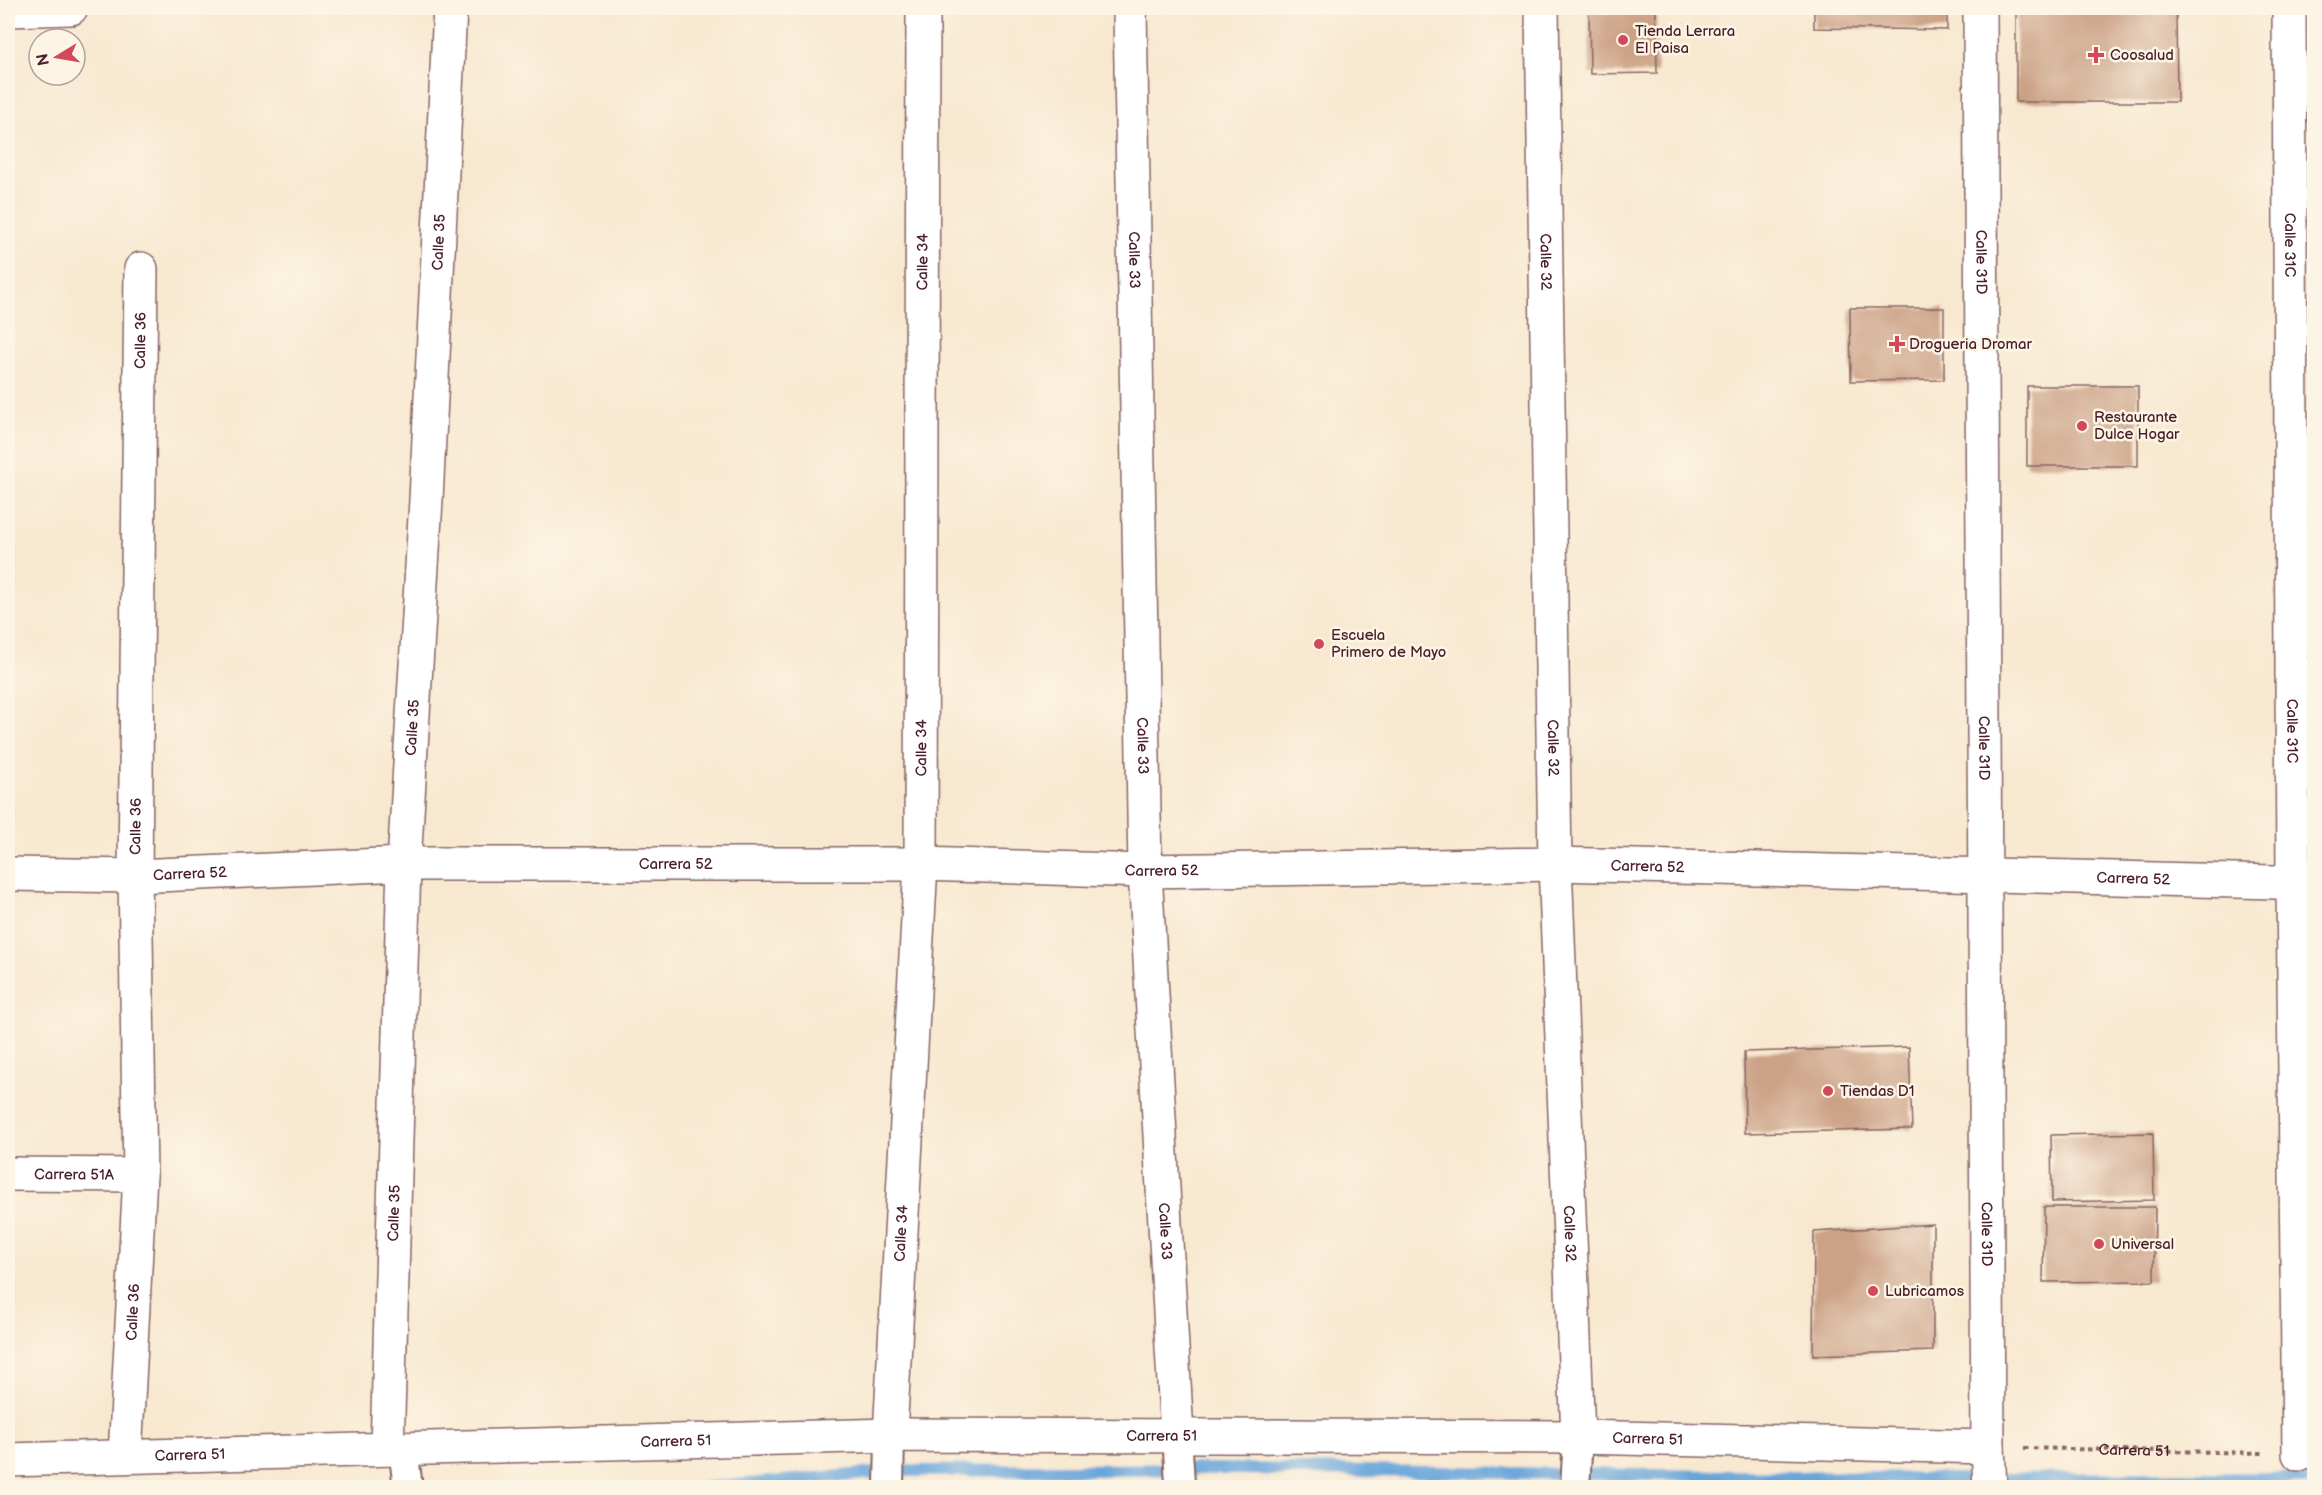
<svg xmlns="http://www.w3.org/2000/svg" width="2322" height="1495" viewBox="0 0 2322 1495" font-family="'Balsamiq Sans',sans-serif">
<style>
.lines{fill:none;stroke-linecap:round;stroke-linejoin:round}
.stream{stroke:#68a5da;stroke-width:12}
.building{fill:#cca287}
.pedestrian-casing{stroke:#876565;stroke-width:32}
.minor-casing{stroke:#876565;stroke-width:36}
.tertiary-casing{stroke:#876565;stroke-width:36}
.path{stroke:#876565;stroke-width:4;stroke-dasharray:4.5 4.5;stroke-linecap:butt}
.pedestrian{stroke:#fff;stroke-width:28}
.minor{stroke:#fff;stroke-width:33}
.tertiary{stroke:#fff;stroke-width:33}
.poi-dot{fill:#d1495b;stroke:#fcf5e5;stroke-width:2}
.labels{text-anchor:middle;stroke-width:5;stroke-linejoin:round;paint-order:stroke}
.poi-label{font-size:15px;fill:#4a1f2b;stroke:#fcf5e5;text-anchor:start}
.street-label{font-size:15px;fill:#4a1f2b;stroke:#fcf5e5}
</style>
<rect width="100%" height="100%" fill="#fcf5e5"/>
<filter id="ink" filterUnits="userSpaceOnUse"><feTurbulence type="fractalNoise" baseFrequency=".0167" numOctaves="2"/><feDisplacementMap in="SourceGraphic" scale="12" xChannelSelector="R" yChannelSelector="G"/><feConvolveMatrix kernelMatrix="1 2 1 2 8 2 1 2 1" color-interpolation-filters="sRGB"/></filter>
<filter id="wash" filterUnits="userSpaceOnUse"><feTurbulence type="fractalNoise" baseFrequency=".008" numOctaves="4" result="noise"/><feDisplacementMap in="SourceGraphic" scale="24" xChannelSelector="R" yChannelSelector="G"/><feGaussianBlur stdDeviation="1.35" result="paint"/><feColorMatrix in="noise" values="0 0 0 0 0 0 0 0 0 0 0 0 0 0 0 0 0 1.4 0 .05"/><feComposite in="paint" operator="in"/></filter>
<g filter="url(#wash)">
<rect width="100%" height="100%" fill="#f8e8d0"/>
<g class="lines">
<!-- stream -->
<path class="stream" d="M698,1488L900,1471L1227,1469L1945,1479L2314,1478"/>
</g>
<g id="blocks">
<!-- building -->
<path class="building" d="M1589,8H1656L1657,73L1590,74Z
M1814,8H1947V30L1814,28Z
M2016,8H2176L2177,102H2016Z
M1850,308H1944V380L1851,381Z
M2027,386H2138V466H2027Z
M1909,1047L1912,1129L1745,1133L1744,1052Z
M2153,1133L2154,1200L2052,1202L2051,1135Z
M2044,1207H2155L2154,1281L2043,1282Z
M1933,1224V1351L1813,1355L1814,1232Z"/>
</g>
</g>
<g filter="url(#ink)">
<use href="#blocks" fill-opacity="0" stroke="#876565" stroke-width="1.5"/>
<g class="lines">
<!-- pedestrian casing -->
<g class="pedestrian-casing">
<path id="pedestrian" d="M1177,1435L1180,1483
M403,1448L408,1488
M889,1488L890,1435
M1575,1488L1578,1437"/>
</g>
<!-- minor casing -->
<g class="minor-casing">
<g id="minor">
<path id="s2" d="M1130,8L1145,871L1177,1435"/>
<path id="s3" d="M1542,8L1555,864L1578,1437"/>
<path id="s4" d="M2289,8L2293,883L2299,1454"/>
<path d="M8,10L71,8"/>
<path id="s5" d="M8,874L135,876L404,864H921L1145,871L1555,864L2314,883"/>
<path id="s6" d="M8,1174L140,1175"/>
<path id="s7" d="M890,1435L921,864L923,8"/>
<path id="s8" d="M387,1449L404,864L426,500L450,8"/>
<path id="s9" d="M125,1456L140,1175L135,876L141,269"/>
<path id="s10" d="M8,1460L890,1435L1578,1437L1988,1447"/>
</g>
</g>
<!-- tertiary casing -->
<g class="tertiary-casing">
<g id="tertiary">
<path id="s11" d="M1980,8L1988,1447L1990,1488"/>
</g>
</g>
<!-- path -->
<path class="path" id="s1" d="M2024,1448L2263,1453"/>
<!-- pedestrian -->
<use href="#pedestrian" class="pedestrian"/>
<!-- minor -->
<use href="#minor" class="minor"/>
<!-- tertiary -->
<use href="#tertiary" class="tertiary"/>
</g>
</g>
<!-- markers -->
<g class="poi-dot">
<circle cx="1623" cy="40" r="6"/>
<path d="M2093 46h6v6h6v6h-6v6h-6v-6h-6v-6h6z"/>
<path d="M1894 335h6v6h6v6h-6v6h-6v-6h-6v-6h6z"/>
<circle cx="2082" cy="426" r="6"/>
<circle cx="1319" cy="644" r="6"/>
<circle cx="1828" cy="1091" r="6"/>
<circle cx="2099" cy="1244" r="6"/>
<circle cx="1873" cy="1291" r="6"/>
</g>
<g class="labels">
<!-- poi labels -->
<g class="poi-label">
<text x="1635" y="36">Tienda Lerrara<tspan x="1635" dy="17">El Paisa</tspan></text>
<text x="2110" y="60">Coosalud</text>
<text x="1909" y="349">Drogueria Dromar</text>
<text x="2094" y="422">Restaurante<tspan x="2094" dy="17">Dulce Hogar</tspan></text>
<text x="1331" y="640">Escuela<tspan x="1331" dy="17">Primero de Mayo</tspan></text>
<text x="1840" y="1096">Tiendas D1</text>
<text x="2111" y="1249">Universal</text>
<text x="1885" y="1296">Lubricamos</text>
</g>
<!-- street labels -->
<g class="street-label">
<text dy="5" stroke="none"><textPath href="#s8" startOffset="1208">Calle 35</textPath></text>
<text dy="5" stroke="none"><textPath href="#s4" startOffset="237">Calle 31C</textPath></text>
<text dy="5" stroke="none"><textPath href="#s2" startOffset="252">Calle 33</textPath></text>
<text dy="5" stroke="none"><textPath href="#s7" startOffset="1174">Calle 34</textPath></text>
<text dy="5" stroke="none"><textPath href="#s3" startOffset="254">Calle 32</textPath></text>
<text dy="5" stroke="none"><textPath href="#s11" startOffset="254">Calle 31D</textPath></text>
<text dy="5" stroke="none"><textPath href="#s9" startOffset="1116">Calle 36</textPath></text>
<text dy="5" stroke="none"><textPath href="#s8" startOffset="722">Calle 35</textPath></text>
<text dy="5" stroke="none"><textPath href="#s4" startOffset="723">Calle 31C</textPath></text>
<text dy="5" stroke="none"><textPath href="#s2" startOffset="738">Calle 33</textPath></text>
<text dy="5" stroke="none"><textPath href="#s7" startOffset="688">Calle 34</textPath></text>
<text dy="5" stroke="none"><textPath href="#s3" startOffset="740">Calle 32</textPath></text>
<text dy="5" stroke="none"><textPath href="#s11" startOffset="740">Calle 31D</textPath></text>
<text dy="5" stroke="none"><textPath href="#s9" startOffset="630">Calle 36</textPath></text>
<text dy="5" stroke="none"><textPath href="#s5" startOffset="668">Carrera 52</textPath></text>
<text dy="5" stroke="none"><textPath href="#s5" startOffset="1640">Carrera 52</textPath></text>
<text dy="5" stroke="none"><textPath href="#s5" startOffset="1154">Carrera 52</textPath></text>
<text dy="5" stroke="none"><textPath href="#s5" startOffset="182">Carrera 52</textPath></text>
<text dy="5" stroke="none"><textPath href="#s5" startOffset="2126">Carrera 52</textPath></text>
<text dy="5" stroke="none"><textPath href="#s6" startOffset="66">Carrera 51A</textPath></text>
<text dy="5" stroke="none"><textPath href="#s8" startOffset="236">Calle 35</textPath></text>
<text dy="5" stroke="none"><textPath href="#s2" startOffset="1224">Calle 33</textPath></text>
<text dy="5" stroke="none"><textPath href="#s7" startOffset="202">Calle 34</textPath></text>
<text dy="5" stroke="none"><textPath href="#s3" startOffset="1226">Calle 32</textPath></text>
<text dy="5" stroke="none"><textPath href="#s11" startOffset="1226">Calle 31D</textPath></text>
<text dy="5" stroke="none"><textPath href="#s9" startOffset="144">Calle 36</textPath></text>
<text dy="5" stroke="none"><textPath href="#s10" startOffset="1154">Carrera 51</textPath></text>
<text dy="5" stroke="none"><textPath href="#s10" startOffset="1640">Carrera 51</textPath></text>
<text dy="5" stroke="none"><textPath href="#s10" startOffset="668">Carrera 51</textPath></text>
<text dy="5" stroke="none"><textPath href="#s1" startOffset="110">Carrera 51</textPath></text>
<text dy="5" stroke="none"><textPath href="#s10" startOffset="182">Carrera 51</textPath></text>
</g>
</g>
<!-- margin -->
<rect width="2322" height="1495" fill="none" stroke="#fcf5e5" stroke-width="30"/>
<!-- north arrow -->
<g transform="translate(57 57) rotate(259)"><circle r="28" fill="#fcf5e5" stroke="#b59f9b" stroke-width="1.5"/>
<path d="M0-4.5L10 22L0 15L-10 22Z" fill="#d1495b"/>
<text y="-9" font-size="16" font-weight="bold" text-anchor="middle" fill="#4a1f2b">N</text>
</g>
</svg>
